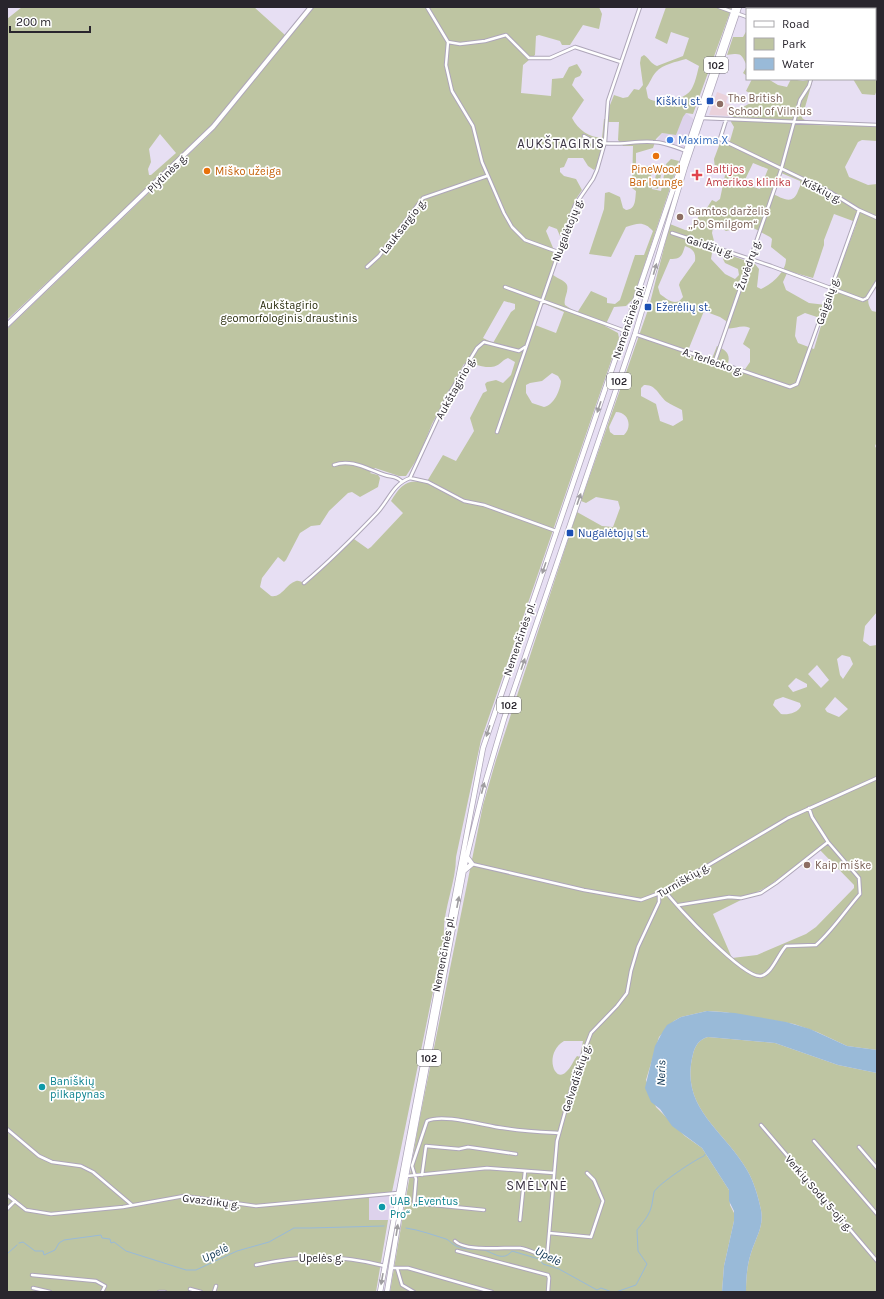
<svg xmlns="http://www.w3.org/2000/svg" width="884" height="1299" viewBox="0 0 884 1299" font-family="Karla,sans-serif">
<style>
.built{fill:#ddd2ec}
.education{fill:#ead2db}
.green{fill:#bec5a2;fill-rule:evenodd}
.water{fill:#99bad8}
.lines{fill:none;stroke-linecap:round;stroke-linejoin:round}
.stream{stroke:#99bad8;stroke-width:1}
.street-casing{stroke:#aea6b9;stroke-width:4.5}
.secondary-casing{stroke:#aea6b9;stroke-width:6}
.primary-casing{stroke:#aea6b9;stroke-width:6}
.street{stroke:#fff;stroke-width:2.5}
.secondary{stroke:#fff;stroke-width:4}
.primary{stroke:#fff;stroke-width:4.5}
.oneway{fill:#9f9da0}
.transit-dot{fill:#1a4fb4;stroke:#fff;stroke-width:1.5}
.education-dot{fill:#8d6e63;stroke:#fff;stroke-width:1.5}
.shop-dot{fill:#3f7fe0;stroke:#fff;stroke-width:1.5}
.food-dot{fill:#e8710a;stroke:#fff;stroke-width:1.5}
.health-dot{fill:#e0444e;stroke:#fff;stroke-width:1.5}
.culture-dot{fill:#0f9aa8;stroke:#fff;stroke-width:1.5}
.labels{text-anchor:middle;stroke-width:3.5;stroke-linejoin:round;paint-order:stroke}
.shield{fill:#fff;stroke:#69666c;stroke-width:1}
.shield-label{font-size:10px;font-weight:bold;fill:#29252d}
.education-label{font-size:11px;fill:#785e54;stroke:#fff;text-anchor:start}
.transit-label{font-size:11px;fill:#164399;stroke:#fff;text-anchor:start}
.shop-label{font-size:11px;fill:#366cbe;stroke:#fff;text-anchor:start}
.food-label{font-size:11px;fill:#c56008;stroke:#fff}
.health-label{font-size:11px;fill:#be3a42;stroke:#fff;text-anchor:start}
.street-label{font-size:11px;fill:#29252d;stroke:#fff}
.park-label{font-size:11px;fill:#282c0b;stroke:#fff}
.culture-label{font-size:11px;fill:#0d838f;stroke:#fff;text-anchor:start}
.water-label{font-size:12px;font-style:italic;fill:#0c3351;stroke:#fff}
.quarter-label{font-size:13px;letter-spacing:1px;fill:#3d3645;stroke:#fff}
</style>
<rect width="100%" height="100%" fill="#e7dff3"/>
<!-- built -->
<path class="built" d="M686,113L695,120L682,152L655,143L662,133L676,135L682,117Z
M392,1193L388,1220L369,1221V1194Z"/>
<!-- education -->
<path class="education" d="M717,92L728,96L726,103L731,105L729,111L730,116L709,115Z"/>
<!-- green -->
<path class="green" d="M22,7H254L285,35L212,125L179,156L175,162L7,320V19ZM160,134L176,153L151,175H149L148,169L151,162L149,149Z
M314,7H599L602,14L599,29L583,25L570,45H562L560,41L539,35L536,36L535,55L523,65L521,93L551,96L552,79L563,78L569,67L577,64L582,72L580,76L575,78L572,85L584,100L572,118C578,130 589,137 602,138L604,119H608V110L614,95L623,98L628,97L634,89L639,90L643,85L640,63L641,57L644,55C649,58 651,64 657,66L683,56L689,38L671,32L667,44L655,38L666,7H732L693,114L686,113L683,117L676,135L662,133L656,139L653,148L636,153V166H648L651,173L652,189L661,191L666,164L671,159L679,161L633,299L626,306L614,307L605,326L618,333L619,338L481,740L456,857C456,884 442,911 444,938L392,1192L369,1194V1220H388L376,1292H7V329L210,134ZM686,59L699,66C697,74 695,84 691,90C684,100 658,106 648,98L646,88C650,83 652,76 656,72C663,64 676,62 686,59ZM608,122H619L618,140L623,146H633L632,188L636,191C635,200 636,209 626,210L623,208L620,197L609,192L605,193L604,209L589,254L611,257L626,227C638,223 644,221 653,231L644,255H635L620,300L615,304L607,303V298L591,291L577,313L565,305C563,299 569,292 567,285C565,280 555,278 551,273L556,255L546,231L549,226L557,229L560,236H563L576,199L582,190L576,179L564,176L560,172V168L564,167L568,158H583L588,166L594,170L602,159ZM504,301L515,304V309L511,312L493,343L483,338ZM545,304L564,312L556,333L535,325L542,305ZM508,358L515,362L511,375L503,383L496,380L487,382L485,384L487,391L483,393L470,418L474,431L456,461L443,455L426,483C407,478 400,486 391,501L403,513L371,547L368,549L354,539L306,584C303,583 300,580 296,581C286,584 282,598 271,596L260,587L262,578L278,557L284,562L286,560L300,533L311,526L320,525L329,511L348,493L352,492L360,497L378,487L380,478L378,475L370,473L375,468L399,476H406L419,456L432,424L464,364C473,362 481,368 491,367C501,366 500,361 508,358ZM552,373L558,376L561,381C560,391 554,405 544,407L532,403L526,393V385L530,383L542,381Z
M838,7H877V90L875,95L862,94L853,79H875V9H837Z
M747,30V76L743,73L747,66C741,53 741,53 727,55L733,37H743Z
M752,79H768L778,85L787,87L791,79L803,81L813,79L802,118L812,125L877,126V141L862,140L858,142L845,167L849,177L868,185L877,184V281C870,290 864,300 872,311L877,312V442L875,446L877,450V612L865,626L863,641L870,646L877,645V1050L847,1046L817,1032L794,1024L724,1012L707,1011L681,1017L674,1021L659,1037L646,1080L656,1107L685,1136L702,1148L729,1190L730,1205L734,1213V1221L724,1266L722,1292H390L418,1127L483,805L496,760L577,512L602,526L613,527L620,508L618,501L596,497L586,503L581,501L649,307L670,224L685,230L692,231L699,215L705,211L712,200L716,202L720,199L725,175L715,169L714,159L720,143L730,141L734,127L731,122L734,112L754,101L753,95L746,91ZM753,163L768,169L760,189L743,184ZM779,172L800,181C801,185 800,187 798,191C793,206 782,198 771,193ZM834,214L853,221L856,225L826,305L809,303L786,290L783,282L788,271L813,278L824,245V240ZM737,219L770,237L772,239L771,247L786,259C786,272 772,284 761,289L757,287L759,269L755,264L727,254L724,256L723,259L725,263L738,269L739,275L735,279L725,274L711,259L714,241L712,233L713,228L718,226L726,231L730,230L733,221ZM685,246C693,249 696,252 695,261L680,282L679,285L683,297C676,307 668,300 660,294L658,287L670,259C681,259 682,256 685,246ZM704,311L720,317L726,321V328C735,330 740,324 750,328L743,344L750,349V362L743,372L727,367C731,355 728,351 717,346L711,361L687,353ZM805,313L823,319L814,349L798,343L795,336L797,317ZM644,385C656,384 659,396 667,402C671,405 677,407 682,410L683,420L673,426L660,421L656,404L641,396V388ZM616,412C628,412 633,426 624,435H614L610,432L609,427ZM842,655L850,657L853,664L843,679L840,675L837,659ZM817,665L829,680L821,688L808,674ZM796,678L807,684V687L793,692L788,686ZM783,697L800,703L801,706C798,713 788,715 781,714L773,705L775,700ZM835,697L848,709L839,717L827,712L825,709ZM819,849L854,885V888L816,927L806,934L757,955L732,958L713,914L767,887ZM564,1041H583L580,1057L577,1056C573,1061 571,1068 566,1072C555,1084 543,1054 564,1041Z
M657,170L662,171L658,189L653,188Z
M708,1037L775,1043L838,1065L877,1073V1292H746C746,1279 747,1265 751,1253C756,1237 764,1227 761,1210C758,1196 754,1182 747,1170C724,1130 679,1108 693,1054C695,1046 699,1039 708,1037Z"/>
<!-- water -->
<path class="water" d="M707,1011L735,1013L786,1022L810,1029L847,1046L877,1050V1073L838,1065L775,1043L708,1037C699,1039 695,1046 693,1054C679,1108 724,1130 747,1170C754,1182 758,1196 761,1210C764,1227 756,1237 751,1253C747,1265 746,1279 746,1292H722L724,1266L734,1221V1211L729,1201V1190L702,1148L672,1126L660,1109L651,1102L645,1088L655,1046L663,1031L667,1025L681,1017Z"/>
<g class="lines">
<!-- stream -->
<path class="stream" d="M406,1228C420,1230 433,1235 446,1239C449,1240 452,1244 456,1246C465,1250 474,1249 484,1250C494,1253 503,1262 512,1251L539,1259L543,1264L559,1269L597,1290L601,1288L612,1292
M19,1243L23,1242L35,1251H43L44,1255L55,1250L59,1243L64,1240L101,1235L102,1238L110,1239L111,1243L114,1242L126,1251L186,1270H196L237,1251L269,1242L294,1228H310L384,1226
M7,1254L17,1245
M616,1292L636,1285L647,1264L638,1251L637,1230C643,1222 650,1215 652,1204C653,1200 653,1196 654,1192C658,1184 696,1159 704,1156L705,1154"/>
<!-- street casing -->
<g class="street-casing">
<path id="street" d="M427,7L448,42L446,65L452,91L473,126L482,162L504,213L512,227L525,240L558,252
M719,7L747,17
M836,9L837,7
M448,42L460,44L485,41L506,35L529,58H550L575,47L621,62
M875,59L877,60
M702,118L877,125
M726,120L720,139L830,192L859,210L877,218
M584,136C604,150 631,140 653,142C663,142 676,147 686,151
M672,233L771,266L863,300L867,298L877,282
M367,267L379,256L423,198L487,176
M505,287L625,331
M635,334L790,387L797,384L859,210
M715,361L781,170L800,100L809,86L811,79
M497,432L575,205L593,179L597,170L605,142L608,101L640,7
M334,465C351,458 369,470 385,475C391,477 398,476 402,482
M410,478L448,396L477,348L484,342L519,351L525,347
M304,583C330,561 354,537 377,513C389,500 393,484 410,478L428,482L464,501L484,505L556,531
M472,864L584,890L641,900L665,891L788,818L877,778
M665,891C676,906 744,979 761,976C772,974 778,954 786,946L816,945C833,930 845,911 860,894L859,878L828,842L812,817L809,808
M679,905L729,897L741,898L761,893L776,883L828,842
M761,1125L877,1261
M7,1129L39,1156L52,1162L81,1166L93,1172L132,1205
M814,1141L877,1214
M859,1147L877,1168
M422,1175L426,1146L459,1149L468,1147L516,1154
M407,1176L487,1168L554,1173
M7,1195L26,1210L51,1214L123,1207L184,1196L256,1206L398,1193
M7,1209L15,1201
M484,1210L414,1203L416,1179L412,1166L427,1121C443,1113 485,1126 503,1128C520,1131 540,1132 558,1133
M520,1220L525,1171
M549,1233L591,1237L603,1201L594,1180L587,1173
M455,1241C465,1252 505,1247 520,1248C529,1249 538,1255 547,1257L557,1141L576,1072L591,1033L617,1006L627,993L631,971L638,947L659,902V894
M457,1251L548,1275L549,1278L548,1292
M256,1265C303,1255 338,1254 385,1266
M391,1268H408L492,1292
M397,1268L402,1285L414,1292
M32,1275L96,1281L105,1286L102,1292
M33,1288L50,1292
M190,1289L201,1292
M159,1292H165
M214,1292L216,1286"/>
</g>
<!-- secondary casing -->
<g class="secondary-casing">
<path id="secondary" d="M7,325L213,127L311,7"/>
</g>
<!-- primary casing -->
<g class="primary-casing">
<path id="primary" d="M465,870L472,864L467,857
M380,1292L483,748L735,7
M387,1292L406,1176L465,864L484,787L504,719L635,334L685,167L739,7"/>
</g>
<!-- street -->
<use href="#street" class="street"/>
<!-- secondary -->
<use href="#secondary" class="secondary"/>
<!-- primary -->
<use href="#primary" class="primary"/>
</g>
<!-- one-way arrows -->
<defs><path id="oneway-solid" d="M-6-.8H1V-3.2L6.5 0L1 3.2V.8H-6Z"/></defs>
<g class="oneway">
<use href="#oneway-solid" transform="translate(655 269) rotate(-74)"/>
<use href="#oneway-solid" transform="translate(599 407) rotate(109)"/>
<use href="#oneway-solid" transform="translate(579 499) rotate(-71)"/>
<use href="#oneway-solid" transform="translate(544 568) rotate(109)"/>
<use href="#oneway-solid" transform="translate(523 664) rotate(-71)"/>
<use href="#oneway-solid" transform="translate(488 731) rotate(108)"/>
<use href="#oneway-solid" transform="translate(483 788) rotate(-75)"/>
<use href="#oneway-solid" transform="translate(458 902) rotate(-79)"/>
<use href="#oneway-solid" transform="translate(397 1230) rotate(-81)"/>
<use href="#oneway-solid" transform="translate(382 1279) rotate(100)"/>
</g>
<!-- markers -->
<g class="transit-dot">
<rect x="706" y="97" width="8" height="8" rx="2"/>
<rect x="644" y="303" width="8" height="8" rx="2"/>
<rect x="566" y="529" width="8" height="8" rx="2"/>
</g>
<g class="education-dot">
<circle cx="720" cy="104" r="4"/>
<circle cx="680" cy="217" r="4"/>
<circle cx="807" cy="865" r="4"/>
</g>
<circle class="shop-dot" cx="670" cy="140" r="4"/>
<g class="food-dot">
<circle cx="656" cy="156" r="4"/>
<circle cx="207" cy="171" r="4"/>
</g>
<path class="health-dot" d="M695 169h4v4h4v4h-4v4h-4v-4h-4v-4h4z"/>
<g class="culture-dot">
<circle cx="42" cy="1087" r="4"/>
<circle cx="382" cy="1207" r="4"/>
</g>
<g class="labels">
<!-- shield labels -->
<g class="shield">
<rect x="704" y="57" width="24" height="16" rx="3"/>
<rect x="607" y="373" width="24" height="16" rx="3"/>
<rect x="497" y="697" width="24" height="16" rx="3"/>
<rect x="417" y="1050" width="24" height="16" rx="3"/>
</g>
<g class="shield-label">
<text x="716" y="69">102</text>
<text x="619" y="385">102</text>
<text x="509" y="709">102</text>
<text x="429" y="1062">102</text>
</g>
<!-- education labels -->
<g class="education-label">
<text x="728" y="102">The British<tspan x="728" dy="13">School of Vilnius</tspan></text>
<text x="688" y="215">Gamtos darželis<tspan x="688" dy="13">„Po Smilgom“</tspan></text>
<text x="815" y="869">Kaip miške</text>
</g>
<!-- transit labels -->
<g class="transit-label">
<text x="702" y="105" text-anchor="end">Kiškių st.</text>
<text x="656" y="311">Ežerėlių st.</text>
<text x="578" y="537">Nugalėtojų st.</text>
</g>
<!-- shop labels -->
<g class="shop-label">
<text x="678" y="144">Maxima X</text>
</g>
<!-- food labels -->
<g class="food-label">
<text x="656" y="173">PineWood<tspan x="656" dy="13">Bar lounge</tspan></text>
<text x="215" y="175" text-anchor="start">Miško užeiga</text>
</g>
<!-- health labels -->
<g class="health-label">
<text x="706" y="173">Baltijos<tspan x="706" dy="13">Amerikos klinika</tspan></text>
</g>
<!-- street labels -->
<g class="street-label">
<text transform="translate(167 173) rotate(-44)" y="4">Plytinės g.</text>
<text transform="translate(822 190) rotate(27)" y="4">Kiškių g.</text>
<text transform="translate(403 226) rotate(-52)" y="4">Lauksargio g.</text>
<text transform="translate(567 230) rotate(-69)" y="4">Nugalėtojų g.</text>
<text transform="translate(710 246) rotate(18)" y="4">Gaidžių g.</text>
<text transform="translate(748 265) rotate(-71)" y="4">Žuvėdrų g.</text>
<text transform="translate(827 301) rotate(-71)" y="4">Gaigalų g.</text>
<text transform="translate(628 322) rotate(-71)" y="4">Nemenčinės pl.</text>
<text transform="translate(713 361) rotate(19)" y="4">A. Terlecko g.</text>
<text transform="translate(455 388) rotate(-61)" y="4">Aukštagirio g.</text>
<text transform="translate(519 639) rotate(-71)" y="4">Nemenčinės pl.</text>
<text transform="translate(683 880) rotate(-30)" y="4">Turniškių g.</text>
<text transform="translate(443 954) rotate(-79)" y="4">Nemenčinės pl.</text>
<text transform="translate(576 1078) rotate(-72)" y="4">Gelvadiškių g.</text>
<text transform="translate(819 1193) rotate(49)" y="4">Verkių Sodų 5-oji g.</text>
<text transform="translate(211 1201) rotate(7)" y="4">Gvazdikų g.</text>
<text x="321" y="1262">Upelės g.</text>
</g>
<!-- park labels -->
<g class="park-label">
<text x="289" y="309">Aukštagirio<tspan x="289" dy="13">geomorfologinis draustinis</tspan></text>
</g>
<!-- culture labels -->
<g class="culture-label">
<text x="50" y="1085">Baniškių<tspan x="50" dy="13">pilkapynas</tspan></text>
<text x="390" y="1205">UAB „Eventus<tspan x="390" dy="13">Pro“</tspan></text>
</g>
<!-- water labels -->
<g class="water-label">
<text transform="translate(661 1073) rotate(-89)" y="4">Neris</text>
<text transform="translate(215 1253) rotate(-26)" y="4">Upelė</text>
<text transform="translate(548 1256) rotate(27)" y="4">Upelė</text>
</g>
<!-- quarter labels -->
<g class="quarter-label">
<text x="561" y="148">AUKŠTAGIRIS</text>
<text x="537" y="1190">SMĖLYNĖ</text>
</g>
</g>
<!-- border -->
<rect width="884" height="1299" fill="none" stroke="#29252d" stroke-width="16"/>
<!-- legend -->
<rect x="746" y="8" width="130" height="72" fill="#ffffff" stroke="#a9a8ab"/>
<rect x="754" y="21" width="20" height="6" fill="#ffffff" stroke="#a9a8ab"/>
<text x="782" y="28" font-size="12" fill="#29252d">Road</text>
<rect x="754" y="38" width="20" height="12" fill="#bec5a2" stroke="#a9a8ab"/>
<text x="782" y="48" font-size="12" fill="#29252d">Park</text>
<rect x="754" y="58" width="20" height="12" fill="#99bad8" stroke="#a9a8ab"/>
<text x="782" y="68" font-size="12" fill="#29252d">Water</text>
<!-- scale -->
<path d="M10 26v6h80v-6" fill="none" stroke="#29252d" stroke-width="2"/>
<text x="16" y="26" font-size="12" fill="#29252d" stroke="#ffffff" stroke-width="3" paint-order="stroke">200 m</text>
</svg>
